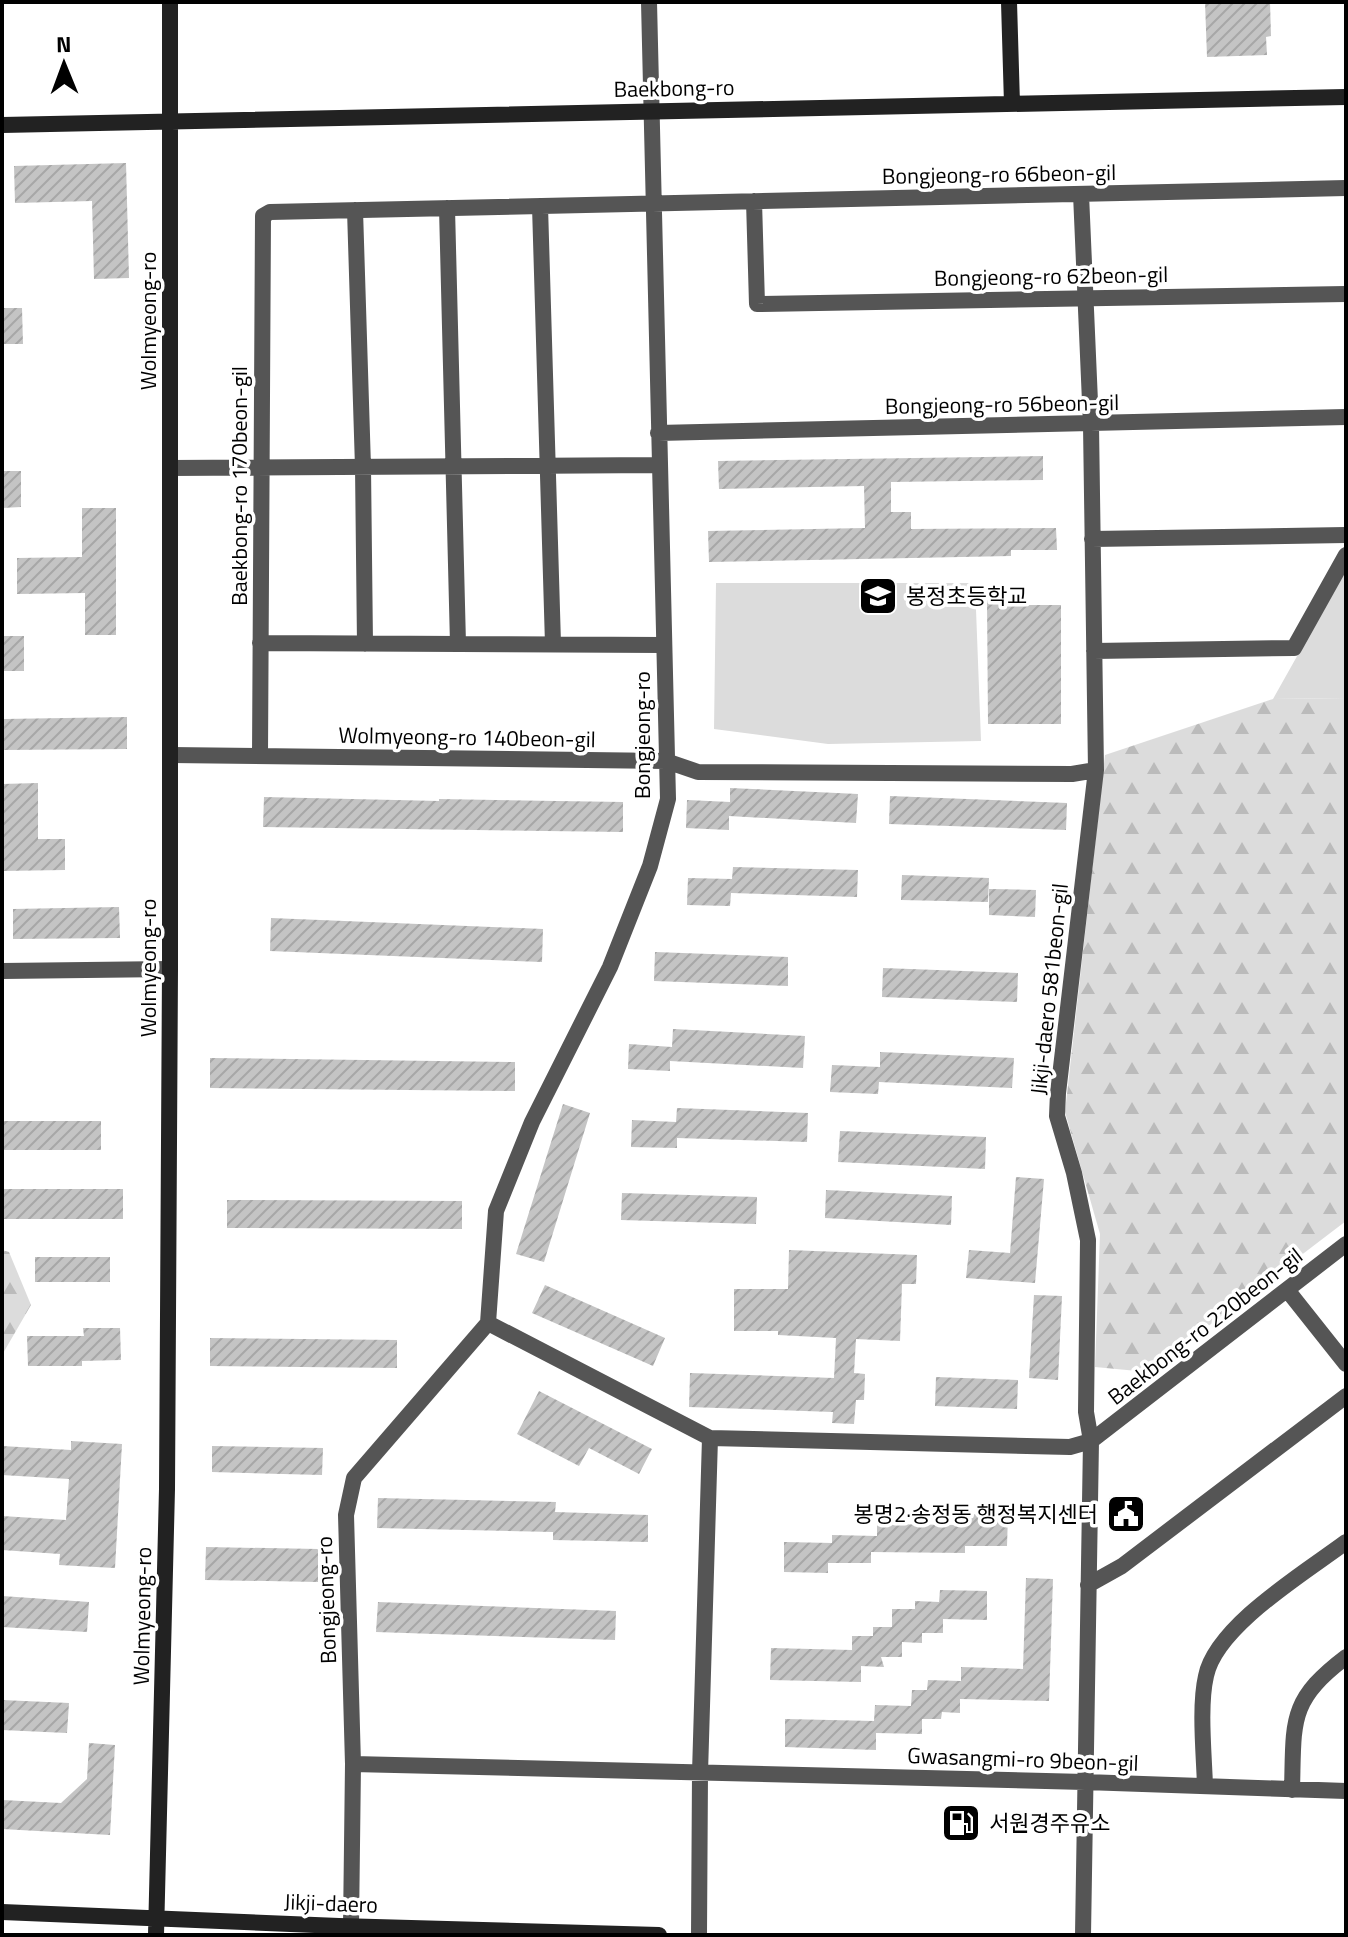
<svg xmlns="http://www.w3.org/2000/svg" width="1348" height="1937" viewBox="0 0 1348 1937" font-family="'Titillium Web','Noto Sans KR',sans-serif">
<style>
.forest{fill:url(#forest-firs)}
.green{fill:#dcdcdc}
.building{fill:url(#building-hatch)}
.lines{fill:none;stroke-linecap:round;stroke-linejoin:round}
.street{stroke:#555;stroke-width:16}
.secondary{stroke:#222;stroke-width:16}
.labels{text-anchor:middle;stroke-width:7;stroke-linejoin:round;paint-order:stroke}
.street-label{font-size:22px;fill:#000;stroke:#fff}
.poi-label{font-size:22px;fill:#000;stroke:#fff;text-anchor:start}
</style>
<defs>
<pattern id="forest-firs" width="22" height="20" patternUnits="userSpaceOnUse" patternTransform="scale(2)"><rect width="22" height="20" fill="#dcdcdc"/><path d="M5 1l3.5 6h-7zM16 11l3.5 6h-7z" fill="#bbb"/></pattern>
<pattern id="building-hatch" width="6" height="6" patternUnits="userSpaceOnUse" patternTransform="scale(2)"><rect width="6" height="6" fill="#c4c4c4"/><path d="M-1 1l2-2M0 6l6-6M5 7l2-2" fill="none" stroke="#a7a7a7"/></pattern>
</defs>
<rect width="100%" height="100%" fill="#fff"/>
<!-- forest -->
<path class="forest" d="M1346,698V1221L1148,1372L1095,1367L1100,1234L1065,1112L1105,755L1273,699Z
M2,1250L9,1252L31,1305L2,1355Z"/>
<!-- green -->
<path class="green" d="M1346,569V698L1273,699Z
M716,583H975L981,741L828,744L714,729Z"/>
<!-- building -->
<path class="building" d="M1205,2H1270L1271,36L1266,37L1267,55L1207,57Z
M126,163L129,278L94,279L92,201L15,203L14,166Z
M2,308H22L23,344H2Z
M1043,456V480L891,482V512H911V529L1056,528L1057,550H1011V556L709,562L708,531L865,528L864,486L719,489L718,461Z
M2,471H21V507L2,508Z
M82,508H116V635H85V593L17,594V558L82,557Z
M987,600H1011V605H1061V724H988Z
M2,636H24V671H2Z
M127,717V749L4,750V719Z
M38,783V839H65V870L2,871V784Z
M730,788L858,794L856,823L729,816V830L686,828L687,800L730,802Z
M890,796L1067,803L1066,830L889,824Z
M264,797L439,801V799L623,802V832L263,827Z
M733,867L858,870L857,897L731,893L730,906L687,905L688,878L732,879Z
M902,875L989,878L988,902L901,900Z
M989,889L1036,890L1035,917L989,915Z
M119,907L120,938L13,939V909Z
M271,918L543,929L542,962L270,951Z
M655,952L788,957V986L654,981Z
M883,968L1018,973L1017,1002L882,997Z
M673,1029L805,1036L803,1068L670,1061V1071L628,1069L629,1044L672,1047Z
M880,1052L1014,1058L1012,1088L879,1082L878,1094L830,1092L832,1065L880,1067Z
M210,1058L515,1062V1091L210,1088Z
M563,1104L590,1113L544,1262L516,1254Z
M677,1108L808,1113L807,1142L677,1138V1148L631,1147L632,1120L676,1122Z
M2,1121H101V1150H2Z
M840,1131L986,1137L985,1169L838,1162Z
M1016,1177L1044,1179L1035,1283L966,1278L969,1250L1010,1253Z
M2,1189H123V1219H2Z
M826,1190L952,1196L951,1225L825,1218Z
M622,1193L757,1197L756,1224L621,1220Z
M227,1200L462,1201V1229L227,1228Z
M789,1250L917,1255L916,1284H902L900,1341L856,1339L854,1373L865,1374L864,1400H856L854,1424L832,1423L833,1412L689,1407L690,1373L834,1378L836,1338L778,1335V1331H734V1289H788Z
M35,1257H110V1282H35Z
M545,1285L665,1338L653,1366L532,1313Z
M1034,1295L1062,1296L1058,1380L1029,1378Z
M83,1328H120L121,1360L82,1361V1366H28L27,1336H84Z
M210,1338L397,1340V1368L210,1366Z
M936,1377L1018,1380L1017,1409L935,1406Z
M539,1391L652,1449L639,1474L589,1448L579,1466L517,1434Z
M71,1441L122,1444L115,1568L59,1565L60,1554L2,1550V1516L66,1520L69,1479L2,1475V1446L71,1450Z
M212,1446L323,1448L322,1475L212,1472Z
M378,1498L556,1502L555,1512L648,1515V1542L553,1540V1532L377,1528Z
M962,1514L1008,1515L1007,1546H965V1553L871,1552V1563H828V1573L784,1572V1542L832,1543V1535L877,1536V1524L962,1525Z
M206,1547L318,1549V1582L205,1580Z
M1026,1578L1053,1579L1049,1701L960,1699V1713L942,1712L941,1719H922V1734L876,1733V1750L785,1747V1719L874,1721L875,1705L911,1706L912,1690H927L928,1680L961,1681V1667L1023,1669Z
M940,1590L987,1591V1620L943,1619V1633H922V1643L902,1642V1657H881L884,1667L861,1666V1682L770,1680L771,1648L852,1650V1636H873V1627H892V1609H915V1601L939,1602Z
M2,1596L89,1602L87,1632L2,1627Z
M378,1602L616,1611L615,1640L376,1632Z
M2,1700L69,1703L67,1733L2,1730Z
M89,1743L115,1745L110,1835L2,1829V1800L61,1803L87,1779Z"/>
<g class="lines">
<!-- street -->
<path class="street" d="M1081,194L1091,425L1096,770L1058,1093L1057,1116L1074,1173L1088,1240L1086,1412L1091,1441L1083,1935
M754,201L757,304L1346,294
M540,206L553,644
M447,208L458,644
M355,210L363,467L365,644
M658,433L1346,417
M170,468L659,465
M1092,539L1346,535
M260,643L663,645
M1094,651L1294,648L1346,555
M171,755L666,761L698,772L1072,774L1096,770
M260,756L263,216L270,212L1346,188
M2,971L170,969
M1288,1291L1346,1364
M488,1323L710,1438L1070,1447L1091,1441L1346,1244
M1088,1585L1122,1566L1346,1396
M353,1764L1085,1782L1346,1791
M1205,1786C1204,1754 1199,1706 1206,1676C1216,1626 1306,1572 1346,1542
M1292,1790C1294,1721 1288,1701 1346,1657
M351,1926L353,1764L346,1515L354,1478L488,1323L496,1211L532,1122L610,967L650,866L668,799L649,2
M699,1935L700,1773L710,1438"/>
<!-- secondary -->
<path class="secondary" d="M1009,2L1012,104
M2,125L1346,97
M2,1912L339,1926L659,1935
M156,1935L167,1489L170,969V2"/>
</g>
<!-- icons -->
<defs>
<g id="school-square" transform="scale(2)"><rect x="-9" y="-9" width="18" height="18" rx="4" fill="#000" stroke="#fff"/><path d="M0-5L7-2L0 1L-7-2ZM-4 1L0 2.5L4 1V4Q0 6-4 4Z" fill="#fff"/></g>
<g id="civic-square" transform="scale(2)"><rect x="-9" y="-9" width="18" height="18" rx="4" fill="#000" stroke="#fff"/><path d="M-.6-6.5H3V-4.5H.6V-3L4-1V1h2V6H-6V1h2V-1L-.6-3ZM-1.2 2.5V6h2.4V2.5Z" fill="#fff"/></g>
<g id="fuel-square" transform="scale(2)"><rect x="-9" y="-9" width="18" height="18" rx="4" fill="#000" stroke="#fff"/><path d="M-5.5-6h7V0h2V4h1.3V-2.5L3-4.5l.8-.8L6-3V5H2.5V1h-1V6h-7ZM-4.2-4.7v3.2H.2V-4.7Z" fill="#fff"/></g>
</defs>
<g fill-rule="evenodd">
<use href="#school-square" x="878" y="596"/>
<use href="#civic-square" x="1126" y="1514"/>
<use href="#fuel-square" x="961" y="1823"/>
</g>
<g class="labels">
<!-- street labels -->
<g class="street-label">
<text transform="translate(674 88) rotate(-1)" y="8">Baekbong-ro</text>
<text transform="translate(999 174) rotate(-1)" y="8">Bongjeong-ro 66beon-gil</text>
<text transform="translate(1051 276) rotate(-1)" y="8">Bongjeong-ro 62beon-gil</text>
<text transform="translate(148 321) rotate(-90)" y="8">Wolmyeong-ro</text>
<text transform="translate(1002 404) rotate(-1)" y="8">Bongjeong-ro 56beon-gil</text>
<text transform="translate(239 486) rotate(-90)" y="8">Baekbong-ro 170beon-gil</text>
<text transform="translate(642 735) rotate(-90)" y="8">Bongjeong-ro</text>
<text transform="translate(467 737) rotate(1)" y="8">Wolmyeong-ro 140beon-gil</text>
<text transform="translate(148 968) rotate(-90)" y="8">Wolmyeong-ro</text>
<text transform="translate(1049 989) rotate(-84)" y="8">Jikji-daero 581beon-gil</text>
<text transform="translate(1205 1326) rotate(-38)" y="8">Baekbong-ro 220beon-gil</text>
<text transform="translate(326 1600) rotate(-92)" y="8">Bongjeong-ro</text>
<text transform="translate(142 1616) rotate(-89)" y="8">Wolmyeong-ro</text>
<text transform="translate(1023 1759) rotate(2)" y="8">Gwasangmi-ro 9beon-gil</text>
<text transform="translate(331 1903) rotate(2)" y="8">Jikji-daero</text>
</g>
<!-- poi labels -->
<g class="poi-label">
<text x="906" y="604">봉정초등학교</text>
<text x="1098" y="1522" text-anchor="end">봉명2·송정동 행정복지센터</text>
<text x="989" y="1831">서원경주유소</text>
</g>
</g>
<!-- border -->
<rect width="1348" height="1937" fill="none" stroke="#000000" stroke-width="8"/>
<!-- north arrow -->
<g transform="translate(64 64) rotate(359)" stroke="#ffffff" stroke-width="6" paint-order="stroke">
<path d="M0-6L14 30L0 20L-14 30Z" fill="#000000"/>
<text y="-12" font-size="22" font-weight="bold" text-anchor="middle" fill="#000000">N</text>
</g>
</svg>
